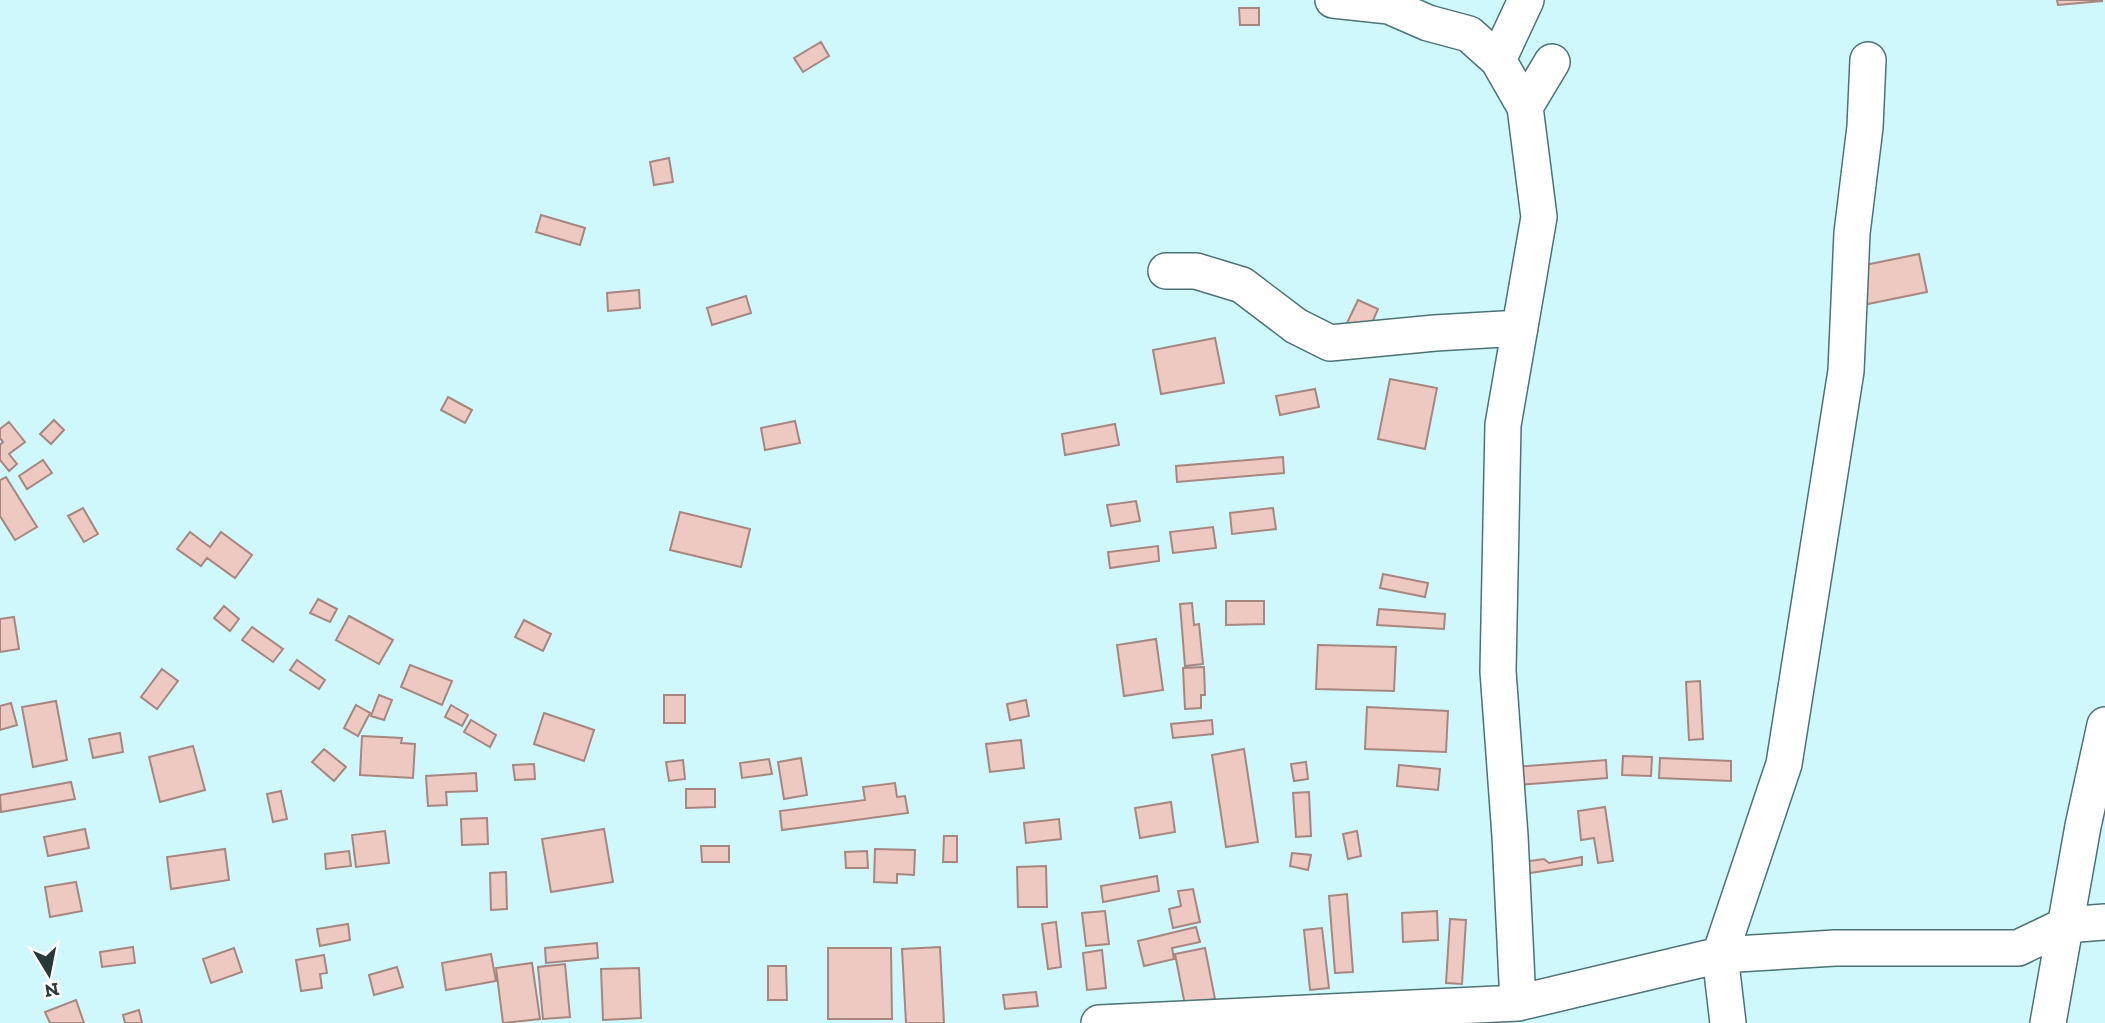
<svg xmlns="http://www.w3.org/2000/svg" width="2105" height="1023" viewBox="0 0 2105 1023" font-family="'Zilla Slab',serif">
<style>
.building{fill:#edc9c2;stroke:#a78680;stroke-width:2}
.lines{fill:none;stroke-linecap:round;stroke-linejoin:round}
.minor-casing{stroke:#4d7276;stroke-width:38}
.minor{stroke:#fff;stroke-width:35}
</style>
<rect width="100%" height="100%" fill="#cff8fd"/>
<!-- building -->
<path class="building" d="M2057,0H2102V1L2058,5Z
M1239,8H1259V25H1240Z
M821,42L829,56L803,72L794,58Z
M669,158L673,182L654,185L650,162Z
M541,215L585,228L580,245L536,232Z
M1919,254L1927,292L1863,305L1855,267Z
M639,290L640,308L608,311L607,293Z
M746,296L751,313L712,325L707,308Z
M1358,300L1378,309L1368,332L1347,323Z
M1215,338L1224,383L1161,394L1153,350Z
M1390,379L1437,388L1425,449L1378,439Z
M1315,389L1319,407L1280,415L1276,396Z
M448,397L472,410L465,423L441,410Z
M54,420L64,430L51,444L40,434Z
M795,421L800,443L765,450L761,428Z
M9,422L25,442L9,454L17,464L9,471L0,460V445L3,442L0,438V429Z
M1115,424L1119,445L1065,455L1062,434Z
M1283,457L1284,473L1177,482L1176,466Z
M43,460L52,473L27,489L19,476Z
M6,477L37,527L15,540L0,516V480Z
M1136,501L1140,521L1111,526L1107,505Z
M83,508L98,534L84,542L68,516Z
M1273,508L1276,529L1232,534L1230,513Z
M680,512L750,529L741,567L670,550Z
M1213,527L1216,548L1173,553L1170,532Z
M190,532L210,547L221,532L252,555L235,578L207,558L201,566L177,549Z
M1158,546L1159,561L1110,568L1108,552Z
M1383,574L1428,583L1425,597L1380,588Z
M318,599L337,609L330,622L310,613Z
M1226,601H1264V624L1226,625Z
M1192,603L1194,625L1199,624L1203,664L1185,666L1180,604Z
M224,606L239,619L230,631L214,618Z
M1379,609L1445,614L1444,629L1377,625Z
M349,616L393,640L379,664L336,640Z
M14,617L19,649L0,652V619Z
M524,620L551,634L543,651L515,637Z
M252,627L283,649L273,662L242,640Z
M1156,639L1163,690L1124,696L1117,645Z
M1318,645L1396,647L1394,691L1316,689Z
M297,660L325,680L319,689L290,670Z
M410,665L452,681L442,705L401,687Z
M1204,667L1205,695H1201V708L1185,709L1183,668Z
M162,669L178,681L157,709L141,697Z
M1700,681L1703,739L1689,740L1686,682Z
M379,695L392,700L384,720L371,716Z
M664,695H685V723H664Z
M1026,700L1029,716L1010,720L1007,704Z
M56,701L67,760L33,767L22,707Z
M11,703L17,725L0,730V706Z
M356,705L370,713L358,736L344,728Z
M451,705L468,715L462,726L445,717Z
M1367,707L1448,711L1446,752L1365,749Z
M544,713L594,730L584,761L534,744Z
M471,720L496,735L490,747L464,732Z
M1212,720L1213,734L1173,738L1171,724Z
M120,733L123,752L93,758L89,739Z
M362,736L402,738L401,743L415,744L413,778L360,775Z
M1021,740L1024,768L990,772L986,744Z
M193,746L205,790L160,802L149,757Z
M324,749L346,767L334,781L312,762Z
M1244,749L1258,842L1226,847L1212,755Z
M1623,756L1652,757L1651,776L1622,775Z
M801,758L807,795L784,799L778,762Z
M1660,758L1731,761V781L1659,778Z
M769,759L772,774L742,778L740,763Z
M683,760L685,779L669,781L666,762Z
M1606,760L1607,778L1516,785L1514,767Z
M1306,762L1308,779L1294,781L1291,764Z
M534,764L535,779L515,780L513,765Z
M1399,765L1440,769L1438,790L1397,786Z
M476,773L477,791L446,792L447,805L428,806L426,776Z
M71,782L75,799L1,812L0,795Z
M895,783L897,797L905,796L908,813L782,830L780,811L865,800L863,787Z
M686,789H715V807L686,808Z
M281,791L287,819L273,822L267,794Z
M1309,792L1311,836L1296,837L1293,793Z
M1171,802L1175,832L1140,838L1135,808Z
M1605,807L1613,861L1598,863L1594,838L1581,840L1578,811Z
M487,818L488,844L462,845L461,819Z
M1059,819L1061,839L1026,843L1024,823Z
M85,829L89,848L48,856L44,837Z
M604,829L613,882L551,892L542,839Z
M385,831L389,863L356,867L352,835Z
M1357,831L1361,856L1348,859L1343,834Z
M944,836H957V862H943Z
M701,846H729V862H702Z
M225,849L229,880L171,889L167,857Z
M875,849L915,850L914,875L897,874V883L874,882Z
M349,851L351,866L326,869L325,854Z
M867,851L868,868H846L845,852Z
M1292,853L1311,855L1308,870L1290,866Z
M1582,857V865L1524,874L1522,862L1544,859L1549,863Z
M1046,866L1047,907H1018L1017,867Z
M506,872L507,909L491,910L490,873Z
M1157,876L1159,891L1103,902L1101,886Z
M76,882L82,911L50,917L45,887Z
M1193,889L1200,922L1173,928L1169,909L1181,906L1178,891Z
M1347,894L1353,972L1335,973L1329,896Z
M1105,911L1109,944L1086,946L1082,913Z
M1437,911L1438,940L1403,942L1402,913Z
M1450,919L1466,920L1462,984L1446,983Z
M1056,922L1061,967L1048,969L1042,924Z
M348,924L350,940L320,946L317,929Z
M1196,927L1200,942L1172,948L1174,959L1144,966L1138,941Z
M1322,928L1329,988L1310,990L1304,930Z
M597,943L598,958L546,963L545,948Z
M133,947L135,963L102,967L100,952Z
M940,947L944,1023H906L902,949Z
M234,948L242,972L211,983L203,959Z
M828,948H891L892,1019H828Z
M1205,948L1215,999L1185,1005L1175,954Z
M1102,950L1106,988L1087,990L1083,953Z
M491,954L496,981L446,990L442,963Z
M324,955L327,973L320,974L322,988L301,991L296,960Z
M532,963L540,1019L503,1023L496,968Z
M565,964L570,1017L543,1019L538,967Z
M768,966H786L787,1000H768Z
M397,967L403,987L374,995L369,975Z
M639,968L641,1018L603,1020L601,969Z
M1036,992L1038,1006L1005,1009L1003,995Z
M76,1000L84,1023H50L45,1012Z
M139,1010L142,1023H125L123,1015Z"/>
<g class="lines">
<!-- minor casing -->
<g class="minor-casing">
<path id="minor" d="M1333,0L1389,6L1428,23L1469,34L1498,60L1525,107
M1498,60L1526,0
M1166,271H1196L1242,285L1296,326L1330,343L1435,333L1520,328
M1518,1003L1510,836L1498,671L1503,425L1539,217L1525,107L1552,62
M1099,1023L1518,1003L1720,955L1835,948H2018L2066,925L2105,922
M1728,1023L1720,955L1784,764L1846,371L1852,233L1865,127L1868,60
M2048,1023L2083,826L2105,725"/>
</g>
<!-- minor -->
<use href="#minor" class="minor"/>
</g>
<!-- north arrow -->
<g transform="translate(49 974) rotate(170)" stroke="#ffffff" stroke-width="5" paint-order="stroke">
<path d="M0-5L12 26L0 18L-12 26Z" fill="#29393b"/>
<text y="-10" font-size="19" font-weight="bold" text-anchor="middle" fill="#29393b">N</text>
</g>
</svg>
